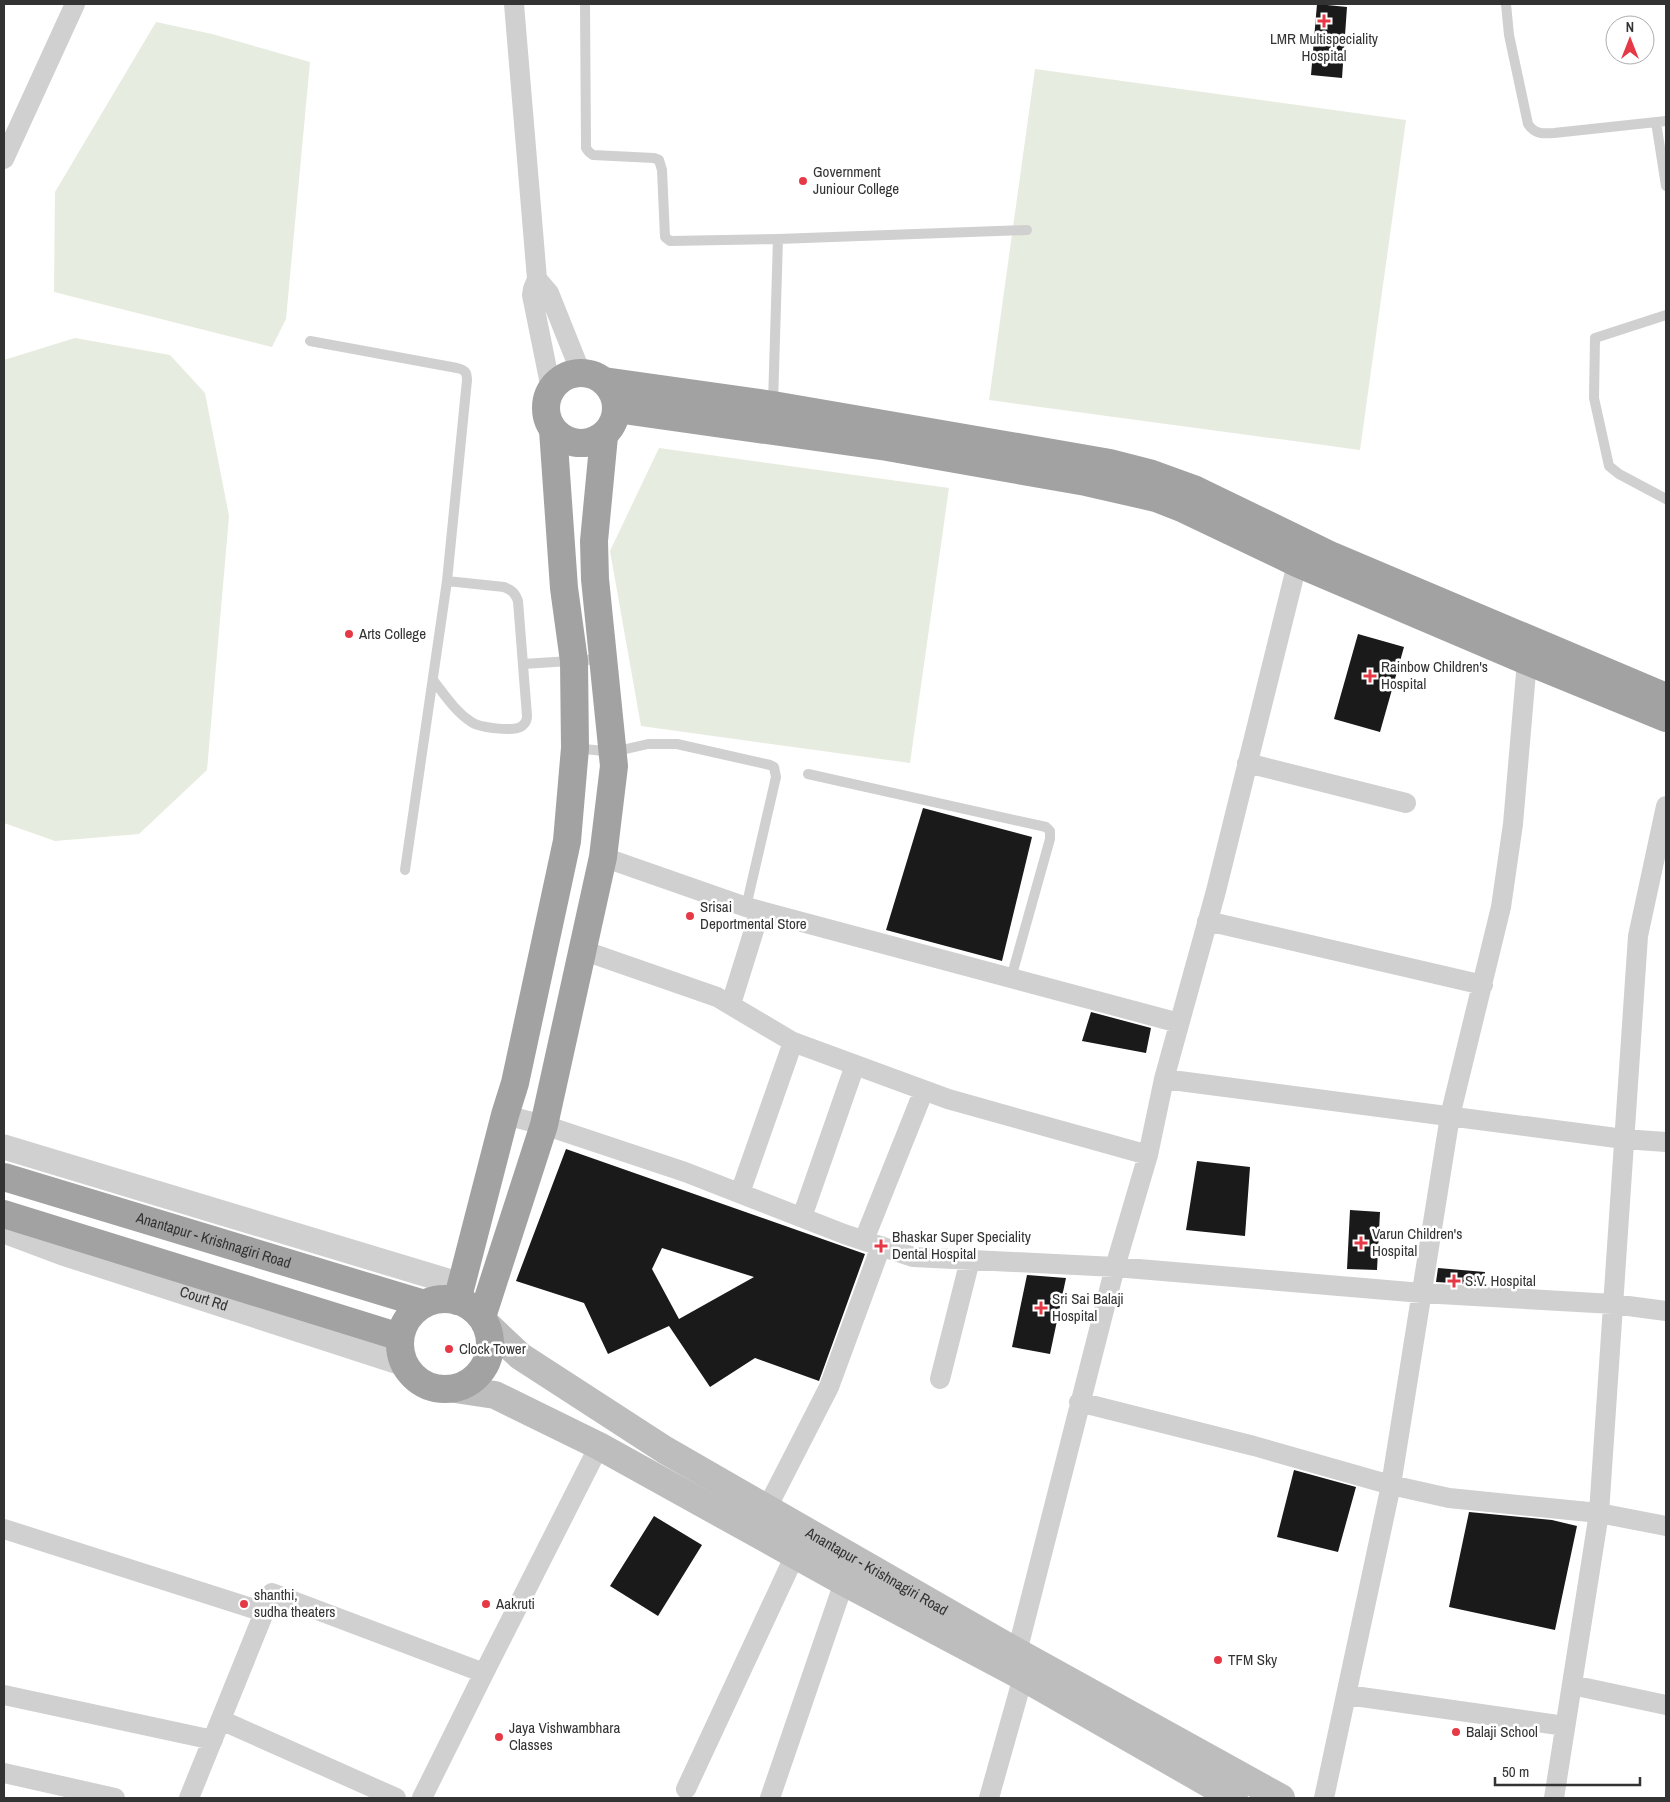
<svg xmlns="http://www.w3.org/2000/svg" width="1670" height="1802" viewBox="0 0 1670 1802" font-family="'Archivo Narrow',sans-serif">
<style>
.green{fill:#e6ecdf}
.building{fill:#1a1a1a;fill-rule:evenodd}
.lines{fill:none;stroke-linecap:round;stroke-linejoin:round}
.service{stroke:#d0d0d0;stroke-width:10}
.minor{stroke:#d0d0d0;stroke-width:20}
.tertiary{stroke:#d0d0d0;stroke-width:25}
.secondary{stroke:#bdbdbd;stroke-width:28}
.trunk{stroke:#a2a2a2;stroke-width:28}
.poi-dot{fill:#e63946;stroke:#fff;stroke-width:2}
.labels{text-anchor:middle;stroke-width:5;stroke-linejoin:round;paint-order:stroke}
.poi-label{font-size:15px;fill:#333;stroke:#fff;text-anchor:start}
.street-label{font-size:15px;fill:#333;stroke:#fff}
</style>
<rect width="100%" height="100%" fill="#fff"/>
<!-- green -->
<path class="green" d="M156,22L212,34L310,62L286,319L272,347L54,292L55,192Z
M1035,69L1406,120L1360,450L989,400Z
M75,338L170,355L205,393L229,516L207,770L139,834L55,841L4,823V360Z
M659,448L949,488L910,763L641,726L610,551Z"/>
<!-- building -->
<path class="building" d="M1317,4L1347,7L1342,78L1311,75Z
M1358,634L1404,647L1380,732L1334,719Z
M923,808L1032,837L1002,961L886,930Z
M1091,1012L1151,1028L1146,1053L1082,1041Z
M566,1149L865,1254L819,1381L755,1358L710,1387L669,1326L608,1354L584,1303L516,1281ZM662,1248L754,1277L679,1319L652,1269Z
M1197,1161L1250,1167L1245,1236L1186,1230Z
M1350,1210L1380,1212L1377,1270L1347,1269Z
M1438,1268L1485,1272V1285L1436,1282Z
M1027,1275L1066,1278L1050,1354L1012,1347Z
M1294,1470L1356,1487L1338,1552L1277,1537Z
M1469,1512L1552,1520L1577,1526L1555,1630L1449,1607Z
M654,1516L702,1545L658,1616L610,1586Z"/>
<g class="lines">
<!-- service -->
<path class="service" d="M585,4L586,148L589,152L593,155L654,158L659,160L662,170L665,237L670,241L778,239L1027,230
M1506,4L1509,35L1528,124C1535,134 1542,134 1554,133L1666,121
M1656,122L1666,186
M1666,315L1595,338L1594,398L1609,466L1619,474L1666,499
M310,341L457,368C465,370 467,372 467,380L447,581L405,870
M773,403L778,239
M523,664L602,659
M433,680C444,694 455,711 470,721C478,728 514,732 522,726C526,723 527,720 527,716L518,601C515,593 512,590 504,587L447,581
M575,748L613,752L648,744H677L770,765L774,767L776,777L746,907
M808,774L1046,827L1050,831V839L1011,978"/>
<!-- minor -->
<path class="minor" d="M514,4L537,279L533,289L532,295L551,389
M4,159L75,4
M537,279L549,293L581,373
M1247,763L1406,803
M603,857L746,907L1179,1023
M1207,921L1483,985
M582,950L717,997L793,1042L948,1099L1148,1155
M731,1004L760,911
M1164,1079L1624,1139L1666,1142
M505,1115L544,1125L685,1172L844,1234L913,1257L1115,1267L1422,1293L1613,1304L1666,1311
M740,1193L793,1042
M802,1217L855,1065
M864,1240L924,1090
M940,1379L970,1260
M1079,1402L1254,1446L1391,1485L1449,1498L1599,1513L1666,1526
M767,1508L829,1387L881,1246
M4,1529L264,1612
M1017,1652L1115,1267L1148,1155L1164,1079L1216,891L1300,552
M1572,1685L1666,1705
M4,1695L213,1740
M1347,1695L1565,1726
M221,1720L396,1798
M4,1773L115,1798
M686,1789L795,1555
M189,1798L272,1593L484,1673
M422,1798L484,1673L599,1446
M770,1798L844,1582
M989,1798L1023,1677
M1324,1798L1391,1485L1450,1116L1501,907L1513,824L1527,661
M1554,1798L1599,1513L1638,936L1666,806"/>
<!-- tertiary -->
<g class="tertiary">
<path d="M4,1147L461,1285"/>
<path id="s1" d="M4,1231L63,1253L405,1364"/>
</g>
<!-- secondary -->
<g class="secondary">
<path id="s2" d="M485,1323L520,1356L665,1450L1017,1652L1281,1798"/>
<path d="M455,1389L495,1395L599,1446L844,1582L1023,1677L1234,1798"/>
</g>
<!-- trunk -->
<g class="trunk">
<circle cx="581" cy="408" r="35"/>
<path d="M604,381L773,405L1110,463L1149,473L1196,490L1332,556L1666,697"/>
<path d="M616,409L887,447L1086,482L1156,498L1184,509L1297,563L1527,661L1666,718"/>
<path id="s3" d="M4,1177L424,1304"/>
<path d="M4,1214L400,1337"/>
<circle cx="445" cy="1344" r="45"/>
<path d="M457,1301L505,1115L515,1083L567,841L575,748L574,661L564,588L553,430"/>
<path d="M482,1317L544,1125L603,857L614,766L595,579L594,541L604,436"/>
</g>
</g>
<!-- markers -->
<g class="poi-dot">
<path d="M1321.5 13.5h5v5h5v5h-5v5h-5v-5h-5v-5h5z"/>
<circle cx="803" cy="181" r="5"/>
<circle cx="349" cy="634" r="5"/>
<path d="M1367.5 668.5h5v5h5v5h-5v5h-5v-5h-5v-5h5z"/>
<circle cx="690" cy="916" r="5"/>
<path d="M1358.5 1235.5h5v5h5v5h-5v5h-5v-5h-5v-5h5z"/>
<path d="M878.5 1238.5h5v5h5v5h-5v5h-5v-5h-5v-5h5z"/>
<path d="M1451.5 1273.5h5v5h5v5h-5v5h-5v-5h-5v-5h5z"/>
<path d="M1038.5 1300.5h5v5h5v5h-5v5h-5v-5h-5v-5h5z"/>
<circle cx="449" cy="1349" r="5"/>
<circle cx="244" cy="1604" r="5"/>
<circle cx="486" cy="1604" r="5"/>
<circle cx="1218" cy="1660" r="5"/>
<circle cx="1456" cy="1732" r="5"/>
<circle cx="499" cy="1737" r="5"/>
</g>
<g class="labels">
<!-- poi labels -->
<g class="poi-label">
<text x="1324" y="44" text-anchor="middle">LMR Multispeciality<tspan x="1324" dy="17">Hospital</tspan></text>
<text x="813" y="177">Government<tspan x="813" dy="17">Juniour College</tspan></text>
<text x="359" y="639">Arts College</text>
<text x="1381" y="672">Rainbow Children's<tspan x="1381" dy="17">Hospital</tspan></text>
<text x="700" y="912">Srisai<tspan x="700" dy="17">Deportmental Store</tspan></text>
<text x="1372" y="1239">Varun Children's<tspan x="1372" dy="17">Hospital</tspan></text>
<text x="892" y="1242">Bhaskar Super Speciality<tspan x="892" dy="17">Dental Hospital</tspan></text>
<text x="1465" y="1286">S.V. Hospital</text>
<text x="1052" y="1304">Sri Sai Balaji<tspan x="1052" dy="17">Hospital</tspan></text>
<text x="459" y="1354">Clock Tower</text>
<text x="254" y="1600">shanthi,<tspan x="254" dy="17">sudha theaters</tspan></text>
<text x="496" y="1609">Aakruti</text>
<text x="1228" y="1665">TFM Sky</text>
<text x="509" y="1733">Jaya Vishwambhara<tspan x="509" dy="17">Classes</tspan></text>
<text x="1466" y="1737">Balaji School</text>
</g>
<!-- street labels -->
<g class="street-label">
<text dy="5" stroke="none"><textPath href="#s3" startOffset="219">Anantapur - Krishnagiri Road</textPath></text>
<text dy="5" stroke="none"><textPath href="#s1" startOffset="211">Court Rd</textPath></text>
<text dy="5" stroke="none"><textPath href="#s2" startOffset="465">Anantapur - Krishnagiri Road</textPath></text>
</g>
</g>
<!-- border -->
<rect width="1670" height="1802" fill="none" stroke="#333333" stroke-width="10"/>
<!-- north arrow -->
<g transform="translate(1630 40)"><circle r="24" fill="#ffffff" stroke="#adadad"/>
<path d="M0-4L9 19L0 12L-9 19Z" fill="#e63946"/>
<text y="-8" font-size="14" font-weight="bold" text-anchor="middle" fill="#333333">N</text>
</g>
<!-- scale -->
<path d="M1495 1777v8h145v-8" fill="none" stroke="#333333" stroke-width="2.5"/>
<text x="1502" y="1777" font-size="15" fill="#333333" stroke="#ffffff" stroke-width="4" paint-order="stroke">50 m</text>
</svg>
